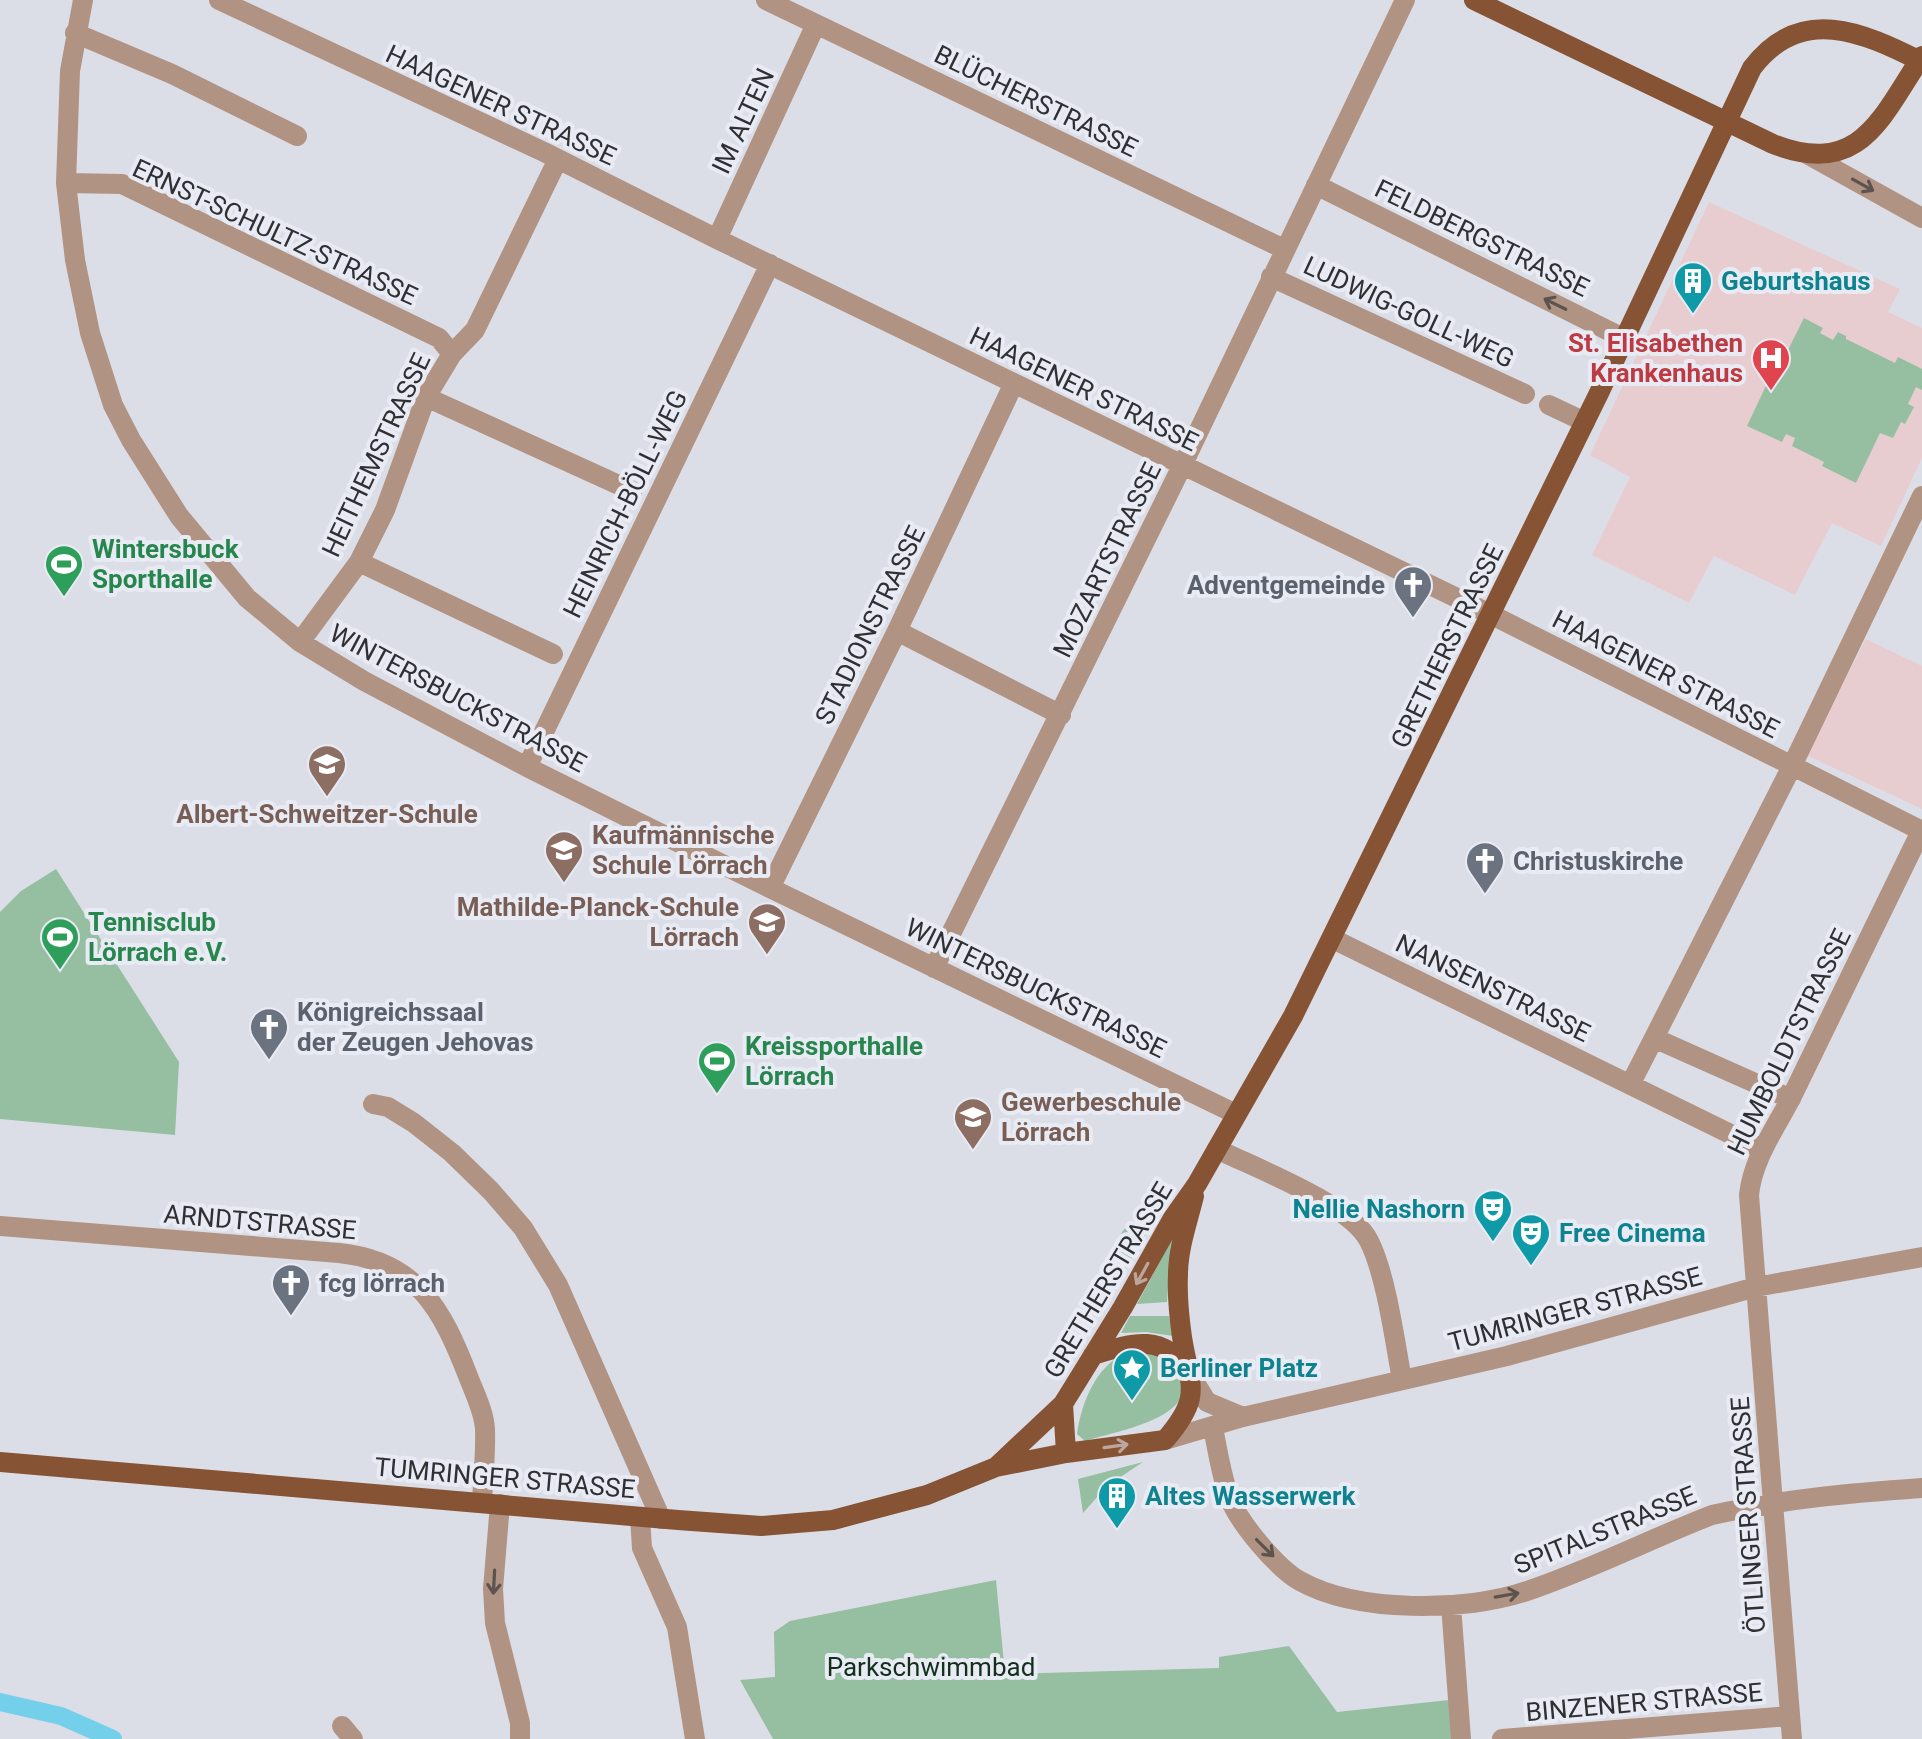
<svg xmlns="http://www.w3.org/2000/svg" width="1922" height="1739" viewBox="0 0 1922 1739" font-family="Roboto,sans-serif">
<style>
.medical{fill:#e8cdd0}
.green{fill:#96bea1}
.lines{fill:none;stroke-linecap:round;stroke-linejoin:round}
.canal{stroke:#74cfea;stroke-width:18}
.minor{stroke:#b19383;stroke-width:20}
.major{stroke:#865435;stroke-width:20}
.oneway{stroke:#5c534f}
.oneway2{stroke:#bca79e}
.labels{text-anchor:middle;stroke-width:8;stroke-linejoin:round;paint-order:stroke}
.street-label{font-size:26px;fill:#2f3033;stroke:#e9ebf4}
.culture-label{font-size:26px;font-weight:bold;fill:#0d838f;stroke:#e9ebf4;text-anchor:start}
.health-label{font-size:26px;font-weight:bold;fill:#be3a42;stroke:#e9ebf4;text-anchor:end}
.leisure-label{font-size:26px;font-weight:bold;fill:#27864d;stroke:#e9ebf4;text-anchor:start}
.worship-label{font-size:26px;font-weight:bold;fill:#5b616d;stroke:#e9ebf4;text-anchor:start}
.education-label{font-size:26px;font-weight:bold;fill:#785e54;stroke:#e9ebf4;text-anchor:start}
.park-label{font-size:26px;fill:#13301d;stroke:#e9ebf4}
</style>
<rect width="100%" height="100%" fill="#dcdee7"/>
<!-- medical -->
<path class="medical" d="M1709,202L1900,289L1888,312L1922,328V458L1881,546L1832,523L1795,595L1714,556L1689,603L1592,555L1630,477L1590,455Z
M1866,639L1922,666V809L1806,755Z"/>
<!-- green -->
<path class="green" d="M1804,318L1823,328L1820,333L1833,340L1838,332L1846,336V339L1895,363L1898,357L1922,369V390L1916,387L1908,404L1914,407L1905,424L1901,422L1893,438L1880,433L1856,483L1822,466L1824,462L1792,446L1795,438L1786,434L1782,442L1747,426L1772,373L1776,374Z
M56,869L179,1062L175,1135L0,1119V912L21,891Z
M1155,1217L1126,1269C1111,1236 1120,1223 1155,1217Z
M1180,1224L1170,1261L1167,1302L1137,1304Z
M1130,1316H1169L1173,1336L1146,1332L1121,1333Z
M1150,1352C1165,1358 1184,1367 1184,1385C1185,1421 1112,1432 1085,1441L1077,1434C1081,1406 1093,1373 1118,1357C1126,1353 1140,1353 1150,1352Z
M1143,1462L1107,1486L1083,1513L1078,1479Z
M996,1580L1005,1674L1219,1668V1657L1289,1646L1337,1712L1449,1700L1453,1739H773L740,1680L775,1677L774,1632L790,1621Z"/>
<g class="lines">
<!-- canal -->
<path class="canal" d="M0,1702L61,1716L113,1739"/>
<!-- minor -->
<path class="minor" d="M83,0L70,71L66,183L75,260L90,333L113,405L131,440L179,516L247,598L300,642L364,681L527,767L770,888L1236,1114
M219,0L544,152L717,239L1490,614L1922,831
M766,0L1284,249
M75,33L172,74L297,136
M1807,154L1922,218
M66,183L122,184L439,338L452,354
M1316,185L1625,339
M717,239L816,24
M1271,277L1525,394
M426,397L632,491
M1549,405L1585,422
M359,562L553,654
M897,631L1061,715
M300,642L359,562L385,510L426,397L452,354L475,330L558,159
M527,767L770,264
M770,888L897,631L1014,383
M1333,939L1763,1150
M934,968L1182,466L1405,0
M1654,1038L1792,766L1922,496
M1631,1083L1654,1038L1791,1099
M373,1104L388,1107L414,1123L452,1153L491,1191L523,1228L558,1285L661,1519
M1217,1149C1255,1168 1351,1204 1369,1241C1386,1274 1395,1342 1402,1380
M0,1226L339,1253C417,1261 442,1309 468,1376C474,1392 484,1411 485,1429C486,1453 483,1478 482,1503
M1192,1378L1207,1402L1243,1417
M1213,1428C1218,1451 1221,1476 1230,1499C1240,1524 1277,1568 1300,1581C1357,1613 1466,1612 1527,1591C1590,1570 1650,1539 1712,1515C1782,1499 1851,1493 1922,1488
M1165,1440L1243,1417L1507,1356L1756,1287L1922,1257
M500,1504L493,1589L495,1623L520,1723V1739
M640,1517L642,1548L677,1627L695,1739
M1451,1605L1461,1739
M342,1726L353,1739
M1502,1739L1790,1716
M1792,1739C1777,1558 1763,1376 1749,1195C1753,1156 1779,1124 1795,1090C1837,1003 1879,917 1921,831"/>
<!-- major -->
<path class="major" d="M1474,0L1773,144C1860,178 1881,118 1922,56
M1093,1355C1132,1343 1163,1332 1188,1372
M1063,1404L1066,1453
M0,1462L678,1520L761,1526L833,1520L927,1495L996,1467L1066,1453L1165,1440C1203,1396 1190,1387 1182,1337C1179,1316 1177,1295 1178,1275C1178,1248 1188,1221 1194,1196
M996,1467L1063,1404L1123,1307L1173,1218L1197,1184L1293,1016L1599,393L1752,68C1800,4 1863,32 1922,62"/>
</g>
<!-- one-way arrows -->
<defs><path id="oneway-shaft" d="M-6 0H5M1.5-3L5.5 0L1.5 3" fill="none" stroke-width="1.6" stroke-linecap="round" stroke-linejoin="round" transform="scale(2)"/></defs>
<g class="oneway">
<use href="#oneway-shaft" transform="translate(1863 185) rotate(29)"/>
<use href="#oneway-shaft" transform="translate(1555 304) rotate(-154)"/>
<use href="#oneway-shaft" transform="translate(1265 1548) rotate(45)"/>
<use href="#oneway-shaft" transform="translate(494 1582) rotate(93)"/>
<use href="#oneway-shaft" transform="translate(1507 1595) rotate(-10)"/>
</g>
<g class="oneway2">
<use href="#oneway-shaft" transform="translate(1142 1274) rotate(119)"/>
<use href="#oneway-shaft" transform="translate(1116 1446) rotate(-8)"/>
</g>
<!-- icons -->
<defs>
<g id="building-pin" transform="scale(2)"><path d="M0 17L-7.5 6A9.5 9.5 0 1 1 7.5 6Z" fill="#0f9aa8" stroke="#e9ebf4"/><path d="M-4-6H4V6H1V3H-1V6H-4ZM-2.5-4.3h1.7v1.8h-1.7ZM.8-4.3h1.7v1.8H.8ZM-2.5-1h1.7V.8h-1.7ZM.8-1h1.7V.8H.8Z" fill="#fff"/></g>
<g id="hospital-pin" transform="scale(2)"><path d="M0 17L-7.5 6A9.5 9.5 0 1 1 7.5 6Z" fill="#e0444e" stroke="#e9ebf4"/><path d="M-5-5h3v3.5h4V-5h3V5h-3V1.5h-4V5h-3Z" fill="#fff"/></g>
<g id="stadium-pin" transform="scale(2)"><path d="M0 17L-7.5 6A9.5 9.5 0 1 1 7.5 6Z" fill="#2e9e5b" stroke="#e9ebf4"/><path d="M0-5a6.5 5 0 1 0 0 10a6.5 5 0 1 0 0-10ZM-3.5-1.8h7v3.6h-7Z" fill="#fff"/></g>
<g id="church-pin" transform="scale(2)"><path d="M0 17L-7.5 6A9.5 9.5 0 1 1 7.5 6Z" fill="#6b7280" stroke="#e9ebf4"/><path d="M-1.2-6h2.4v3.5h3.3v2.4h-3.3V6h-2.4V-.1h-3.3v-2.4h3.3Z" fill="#fff"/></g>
<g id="school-pin" transform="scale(2)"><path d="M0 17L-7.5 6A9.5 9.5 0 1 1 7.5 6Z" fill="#8d6e63" stroke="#e9ebf4"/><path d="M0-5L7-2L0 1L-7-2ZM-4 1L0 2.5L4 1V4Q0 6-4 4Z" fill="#fff"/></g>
<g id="university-pin" transform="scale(2)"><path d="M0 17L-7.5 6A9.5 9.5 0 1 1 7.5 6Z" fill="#8d6e63" stroke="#e9ebf4"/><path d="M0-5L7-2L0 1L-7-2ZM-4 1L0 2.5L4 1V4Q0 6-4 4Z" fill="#fff"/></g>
<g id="theatre-pin" transform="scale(2)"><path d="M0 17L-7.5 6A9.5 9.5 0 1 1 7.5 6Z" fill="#0f9aa8" stroke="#e9ebf4"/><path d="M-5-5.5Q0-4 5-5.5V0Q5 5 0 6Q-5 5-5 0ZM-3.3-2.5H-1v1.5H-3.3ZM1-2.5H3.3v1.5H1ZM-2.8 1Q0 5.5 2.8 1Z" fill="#fff"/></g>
<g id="sight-pin" transform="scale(2)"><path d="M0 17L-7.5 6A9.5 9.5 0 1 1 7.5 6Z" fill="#0f9aa8" stroke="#e9ebf4"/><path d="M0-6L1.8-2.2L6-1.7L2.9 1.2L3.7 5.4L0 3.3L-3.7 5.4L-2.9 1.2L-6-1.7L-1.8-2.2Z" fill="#fff"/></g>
</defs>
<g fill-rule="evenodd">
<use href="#building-pin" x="1693" y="281"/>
<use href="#hospital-pin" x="1771" y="358"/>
<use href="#stadium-pin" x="64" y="564"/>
<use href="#church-pin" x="1413" y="585"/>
<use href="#school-pin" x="327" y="764"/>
<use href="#university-pin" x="564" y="850"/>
<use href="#church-pin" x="1485" y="861"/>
<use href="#school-pin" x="767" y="922"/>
<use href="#stadium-pin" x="60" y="937"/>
<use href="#church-pin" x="269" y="1027"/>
<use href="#stadium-pin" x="717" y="1061"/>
<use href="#university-pin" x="973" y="1117"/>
<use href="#theatre-pin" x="1493" y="1209"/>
<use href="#theatre-pin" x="1531" y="1233"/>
<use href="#church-pin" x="291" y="1283"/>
<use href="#sight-pin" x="1132" y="1368"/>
<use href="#building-pin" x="1117" y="1496"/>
</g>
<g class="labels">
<!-- street labels -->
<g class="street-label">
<text transform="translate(1036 101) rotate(26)" y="9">BLÜCHERSTRASSE</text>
<text transform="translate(501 105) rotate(25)" y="9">HAAGENER STRASSE</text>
<text transform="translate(743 121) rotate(-65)" y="9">IM ALTEN</text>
<text transform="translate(275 232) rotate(25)" y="9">ERNST-SCHULTZ-STRASSE</text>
<text transform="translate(1482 238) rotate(26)" y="9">FELDBERGSTRASSE</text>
<text transform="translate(1409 312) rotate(25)" y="9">LUDWIG-GOLL-WEG</text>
<text transform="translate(1084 389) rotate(26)" y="9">HAAGENER STRASSE</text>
<text transform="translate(376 455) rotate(-65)" y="9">HEITHEMSTRASSE</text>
<text transform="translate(625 504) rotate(-64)" y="9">HEINRICH-BÖLL-WEG</text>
<text transform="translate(1107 560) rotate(-64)" y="9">MOZARTSTRASSE</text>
<text transform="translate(870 625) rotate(-64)" y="9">STADIONSTRASSE</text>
<text transform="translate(1447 646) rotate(-64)" y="9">GRETHERSTRASSE</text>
<text transform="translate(1666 674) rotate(27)" y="9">HAAGENER STRASSE</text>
<text transform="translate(458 698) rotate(28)" y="9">WINTERSBUCKSTRASSE</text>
<text transform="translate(1036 988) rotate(26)" y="9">WINTERSBUCKSTRASSE</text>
<text transform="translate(1493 988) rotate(26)" y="9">NANSENSTRASSE</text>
<text transform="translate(1789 1042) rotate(-64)" y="9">HUMBOLDTSTRASSE</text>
<text transform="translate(260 1222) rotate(5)" y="9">ARNDTSTRASSE</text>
<text transform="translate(1108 1280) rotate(-59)" y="9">GRETHERSTRASSE</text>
<text transform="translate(1575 1309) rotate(-15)" y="9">TUMRINGER STRASSE</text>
<text transform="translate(505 1478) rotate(5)" y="9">TUMRINGER STRASSE</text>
<text transform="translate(1748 1515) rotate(-94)" y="9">ÖTLINGER STRASSE</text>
<text transform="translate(1605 1530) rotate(-22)" y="9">SPITALSTRASSE</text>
<text transform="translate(1644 1702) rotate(-5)" y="9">BINZENER STRASSE</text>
</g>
<!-- culture labels -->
<g class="culture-label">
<text x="1721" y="290">Geburtshaus</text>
<text x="1465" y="1218" text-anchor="end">Nellie Nashorn</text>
<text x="1559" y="1242">Free Cinema</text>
<text x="1160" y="1377">Berliner Platz</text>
<text x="1145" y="1505">Altes Wasserwerk</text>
</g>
<!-- health labels -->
<g class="health-label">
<text x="1743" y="352">St. Elisabethen<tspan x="1743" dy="30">Krankenhaus</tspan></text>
</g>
<!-- leisure labels -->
<g class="leisure-label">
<text x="92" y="558">Wintersbuck<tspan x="92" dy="30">Sporthalle</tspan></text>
<text x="88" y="931">Tennisclub<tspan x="88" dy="30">Lörrach e.V.</tspan></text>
<text x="745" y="1055">Kreissporthalle<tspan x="745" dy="30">Lörrach</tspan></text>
</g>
<!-- worship labels -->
<g class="worship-label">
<text x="1385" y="594" text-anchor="end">Adventgemeinde</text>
<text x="1513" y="870">Christuskirche</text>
<text x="297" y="1021">Königreichssaal<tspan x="297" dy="30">der Zeugen Jehovas</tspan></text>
<text x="319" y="1292">fcg lörrach</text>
</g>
<!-- education labels -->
<g class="education-label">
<text x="327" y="823" text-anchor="middle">Albert-Schweitzer-Schule</text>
<text x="592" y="844">Kaufmännische<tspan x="592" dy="30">Schule Lörrach</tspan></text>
<text x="739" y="916" text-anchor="end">Mathilde-Planck-Schule<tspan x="739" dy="30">Lörrach</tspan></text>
<text x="1001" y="1111">Gewerbeschule<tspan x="1001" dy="30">Lörrach</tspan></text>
</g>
<!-- park labels -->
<g class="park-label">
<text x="931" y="1676">Parkschwimmbad</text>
</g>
</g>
</svg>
